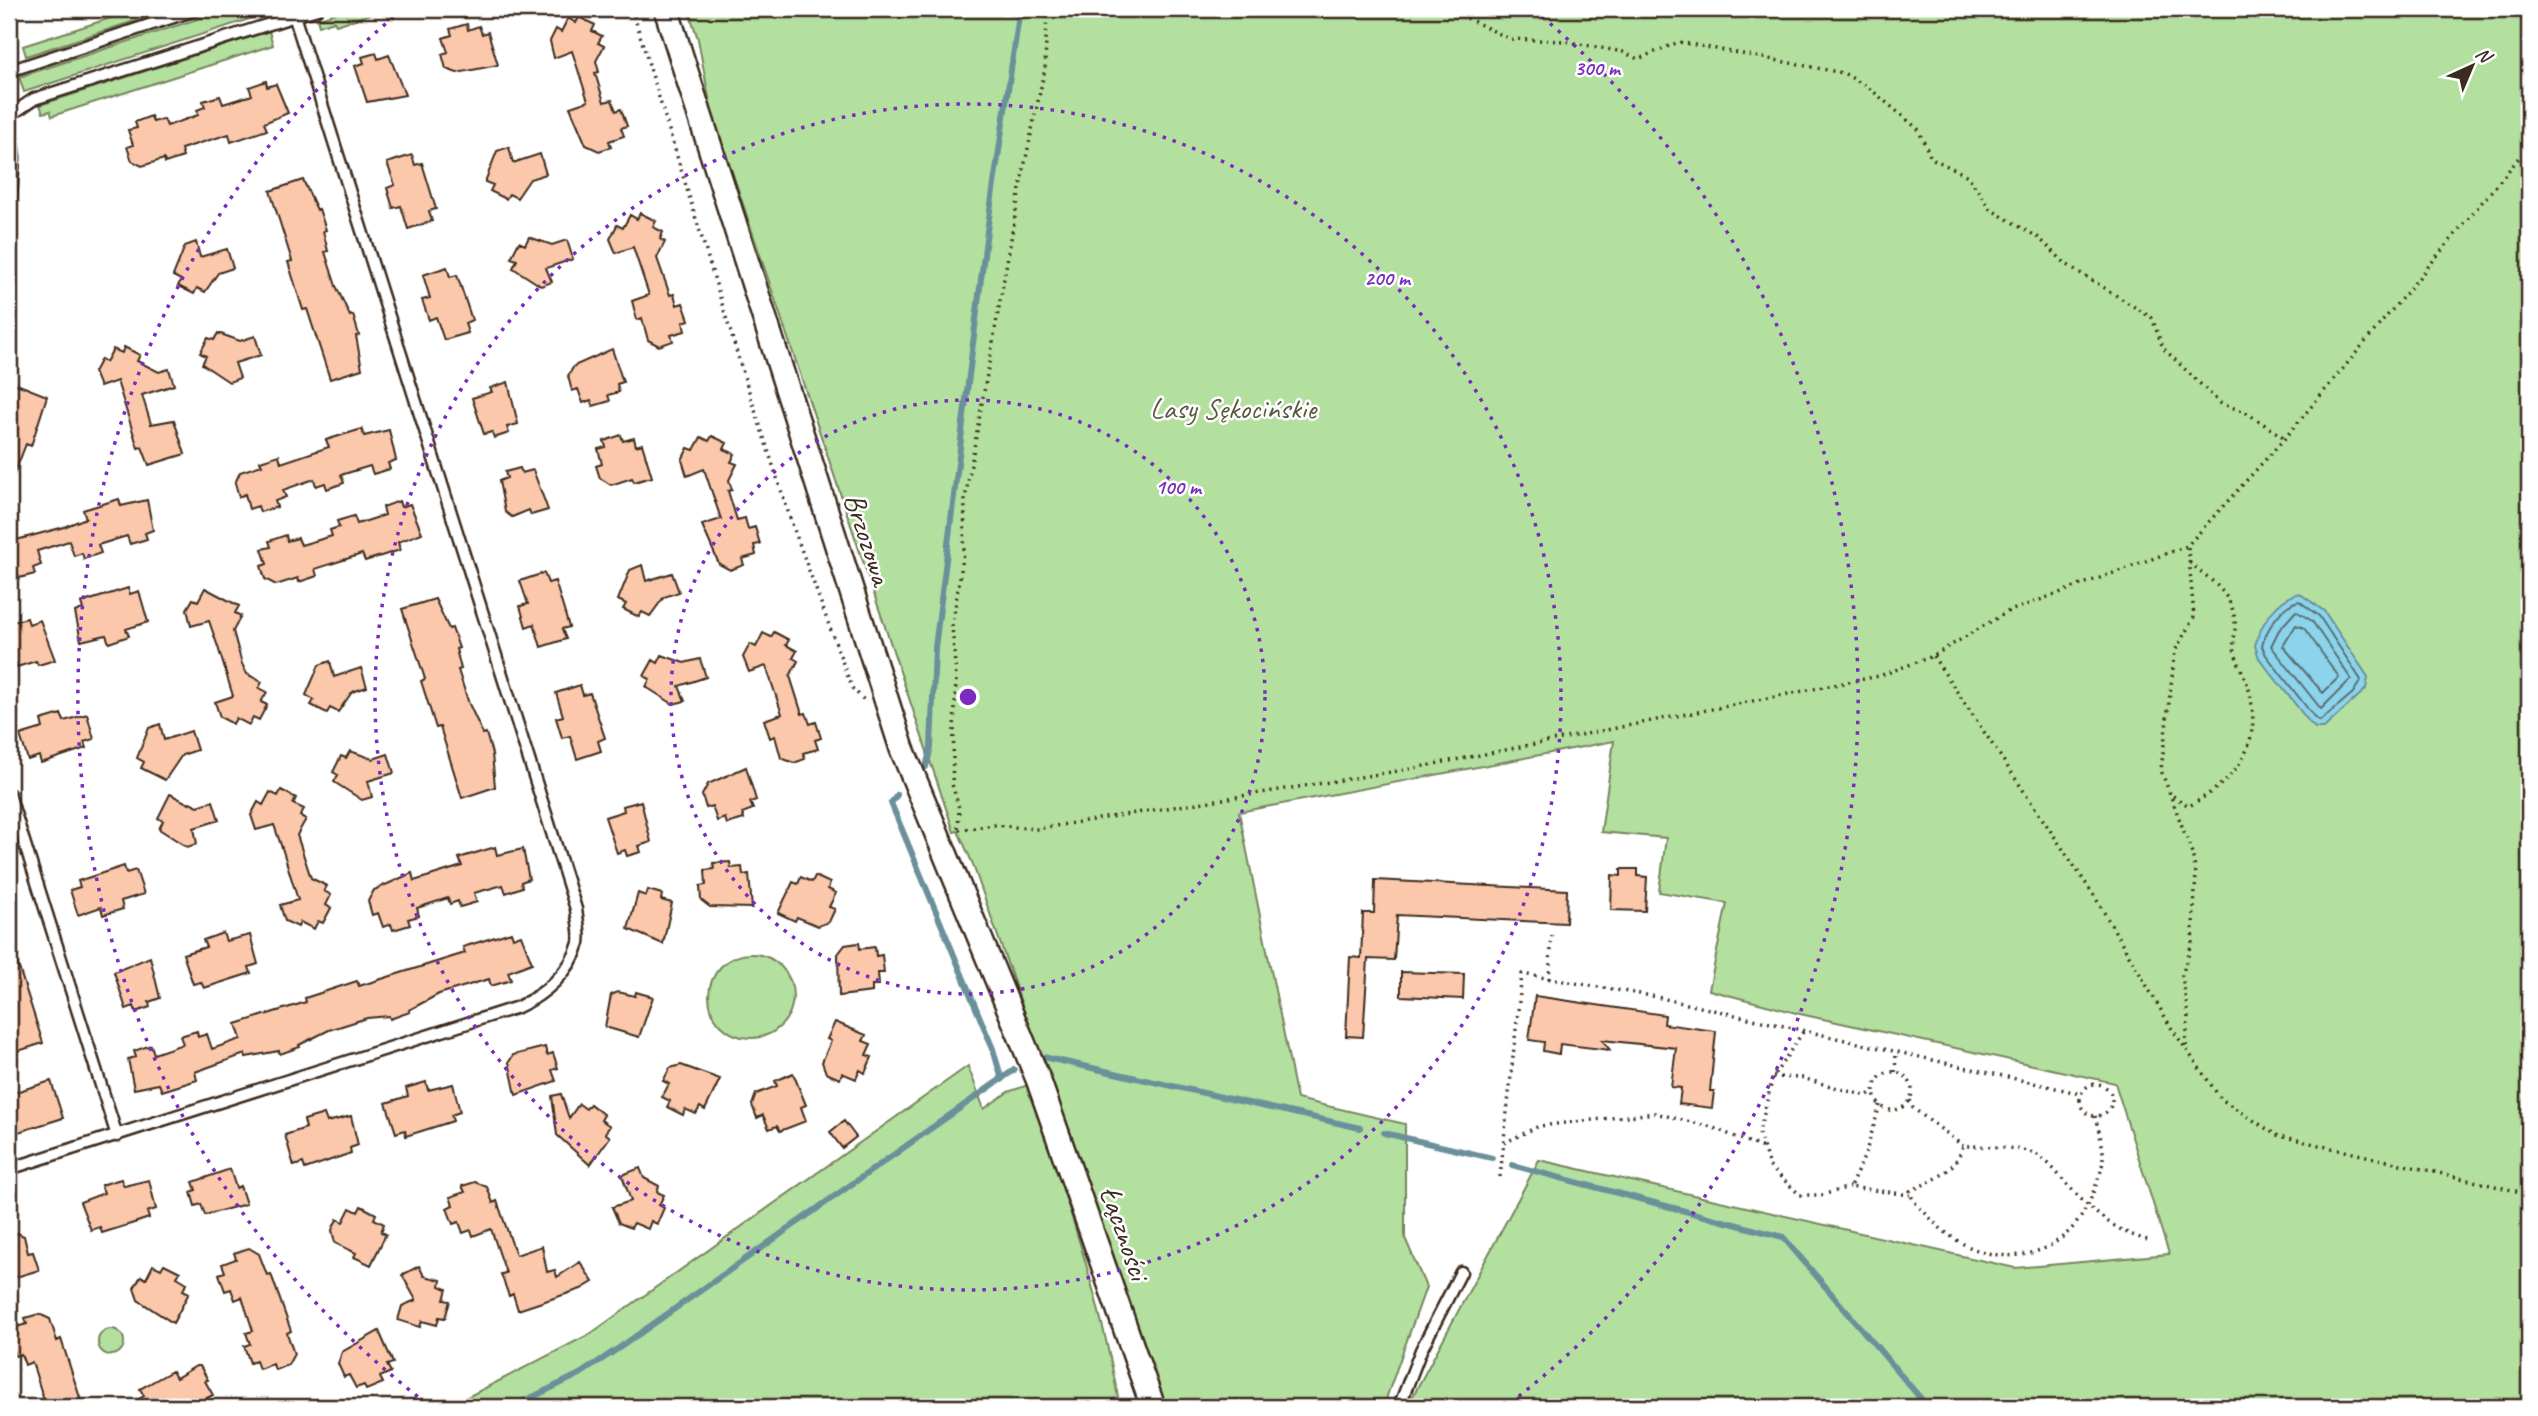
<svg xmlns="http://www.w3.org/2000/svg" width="2538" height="1416" viewBox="0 0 2538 1416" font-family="Caveat,sans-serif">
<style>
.green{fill:#b3e09f;stroke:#77855e;stroke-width:2}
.water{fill:#8bd4ec;stroke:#6b909a;stroke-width:2}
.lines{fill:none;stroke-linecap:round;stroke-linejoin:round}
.shore{stroke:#5b6e70;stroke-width:2}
.stream{stroke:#6b909a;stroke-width:6}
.building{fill:#fbc8ab;stroke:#3b2a1e;stroke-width:2}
.service-casing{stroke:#3b2a1e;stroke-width:15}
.tertiary-casing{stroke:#3b2a1e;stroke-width:28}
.path{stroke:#3b2a1e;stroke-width:3.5;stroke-dasharray:2 5;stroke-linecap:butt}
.service{stroke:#fff;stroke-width:10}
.tertiary{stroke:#fff;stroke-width:23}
.ring{fill:none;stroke:#7b2cbf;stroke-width:3.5;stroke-dasharray:3.5 7}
.labels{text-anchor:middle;stroke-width:5;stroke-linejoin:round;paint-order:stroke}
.park-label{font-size:30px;fill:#59583e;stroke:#fff}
.street-label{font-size:30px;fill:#3b2a1e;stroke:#fff}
.centre{fill:#7b2cbf;stroke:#fff;stroke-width:3.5}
.ring-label{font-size:21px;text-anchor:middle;font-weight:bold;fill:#7b2cbf;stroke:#fff;stroke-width:5;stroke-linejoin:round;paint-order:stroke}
</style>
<rect width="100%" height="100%" fill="#fff"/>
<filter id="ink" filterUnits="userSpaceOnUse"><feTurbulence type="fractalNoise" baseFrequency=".0143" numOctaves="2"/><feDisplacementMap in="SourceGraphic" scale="14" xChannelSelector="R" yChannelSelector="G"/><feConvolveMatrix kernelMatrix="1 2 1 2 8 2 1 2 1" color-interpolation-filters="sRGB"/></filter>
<g filter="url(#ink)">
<!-- green -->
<path class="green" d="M139,9H172L26,56L23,46Z
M228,9H270L271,12L24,92L19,77Z
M347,9H387L336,25L334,21L319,26L317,19Z
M688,9H2529V1407H1407L1539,1160L2015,1268L2169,1254L2115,1083L1800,1014L1709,990L1727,903L1659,892L1666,838L1601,832L1614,741L1239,812L1297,1099L1405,1124V1238L1426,1287L1387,1396L1386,1407H1162L972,862L958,831L954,832L711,109L698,39Z
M269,31L273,45L52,116L50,111L43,113L40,105Z
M709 996a42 42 0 1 1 84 0a42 42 0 1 1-84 0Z
M968,1066L984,1109L1008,1092L1028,1085C1063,1188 1098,1289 1118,1397L1106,1407H448L590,1334Z
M98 1342a13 13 0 1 1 26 0a13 13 0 1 1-26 0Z"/>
<!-- water -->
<path class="water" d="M2299,593L2324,611L2368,677L2366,689L2324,728H2315L2310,723L2259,658L2255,646C2260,624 2277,599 2299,593Z"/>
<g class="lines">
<!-- shore -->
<path class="shore" d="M2299,601L2319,616L2361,680L2353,693L2320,721L2315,718L2266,655L2262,646C2266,630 2282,604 2299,601Z
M2296,611L2312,621L2351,679L2321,709L2271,646L2279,630Z
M2296,625L2304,628L2339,677L2323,693L2283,646Z"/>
<!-- stream -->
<path class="stream" d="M926,767L931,747L935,648L987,231L1020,9
M897,795L891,803L993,1049L1002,1080
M1043,1057L1360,1128
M1384,1133L1492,1158
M1512,1165L1783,1237L1928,1407
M512,1407L580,1374L619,1348L1014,1070"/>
</g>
<!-- building -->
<path class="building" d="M579,17L595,25L592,31L602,36L598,43L604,46L596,61L599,72L595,73L604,102L612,100L616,111L621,109L627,126L621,128L624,136L609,141L611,147L599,151L586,145L570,107L588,101L572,51L554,58L550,41L556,29L561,32L568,18L576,23Z
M467,24L468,30L479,26L482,34L488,32L498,65L457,73L446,69L442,54L448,52L443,38L452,35L450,29Z
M376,53L378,59L389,55L405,95L367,102L355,66L364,63L362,57Z
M266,81L267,87L276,84L288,113L264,123L267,130L231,142L229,134L181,149L183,157L165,163L164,159L142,166L132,161L127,147L133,145L128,130L137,128L135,122L151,116L153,122L164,119L167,126L198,115L197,110L205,107L203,101L220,96L223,104L252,95L249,87Z
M509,147L513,163L540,154L546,174L530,179L517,198L509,194L506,199L490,191L493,185L485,182L497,151Z
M412,155L415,165L422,163L436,209L429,211L432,221L408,229L401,206L393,208L387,188L395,185L387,163Z
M303,180L317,210L319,209L326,230L323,231L328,251L325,252L336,286L350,316L353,315L359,335L356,336L362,369L330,379L307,309L303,310L288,262L292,261L270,191Z
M640,213L656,221L653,227L663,232L660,239L665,242L657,258L670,295L674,294L677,305L683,303L689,320L683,322L685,331L671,335L673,341L659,346L648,340L642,318L637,320L632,301L649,295L633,247L616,253L610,239L617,225L623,228L630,215L637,219Z
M529,237L552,245L567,240L573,259L546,268L552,282L541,286L513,268L517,260L511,258L519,242L525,245Z
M196,242L200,257L227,249L233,268L218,273L205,292L197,288L194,294L178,286L181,280L173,276L185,246Z
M447,267L450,277L457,275L472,320L465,323L468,333L444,340L436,317L429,320L422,300L430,298L423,275Z
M218,333L240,341L255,336L261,355L235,363L240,378L229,382L202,364L206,356L200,353L208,338L214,340Z
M124,347L140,355L137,361L159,372L169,369L174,385L142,395L151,424L174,420L185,454L149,465L142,447L138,448L117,381L100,387L94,372L101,359L106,362L113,349L122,353Z
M612,349L623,382L617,384L619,392L608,395L610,401L593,406L591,400L583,403L578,389L572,391L568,376L574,366Z
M9,381L47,396L31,446L26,444L10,485L9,423L13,412L9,410Z
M508,382L518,424L507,427L509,433L494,438L492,432L484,434L472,398L492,392L490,388Z
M362,429L364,436L389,430L396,460L388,463L390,469L373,474L370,466L341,475L344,483L327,489L325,483L316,486L314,479L283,490L286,497L275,501L277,507L260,512L258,506L249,509L245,494L239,497L235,483L240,472L262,465L260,461L279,455L281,463L329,447L326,440Z
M621,435L623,441L634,438L636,446L642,444L652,477L634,482L632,478L611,485L600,478L596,466L602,464L598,449L606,447L604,441Z
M712,436L727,443L724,449L735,454L731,462L737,464L729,480L732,490L728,491L737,520L745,518L748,529L755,527L760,544L754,545L756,555L742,559L744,565L730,570L719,564L702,525L721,519L704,469L687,476L682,460L688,448L694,450L701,437L709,441Z
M520,468L522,473L533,470L548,510L531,515L529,510L512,517L505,512L499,481L507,478L505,472Z
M119,499L121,506L147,500L153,530L145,533L147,539L130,544L127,536L98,545L101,553L84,559L82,553L74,556L69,541L37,551L41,565L33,568L35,574L19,578L17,571L9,574V542L64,527L86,518L83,510Z
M399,501L401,507L410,504L422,533L398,542L400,550L365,561L362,554L315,569L317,576L299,582L298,578L276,585L265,579L261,566L267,564L262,549L271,547L269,541L286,535L287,541L298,538L301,545L332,536L330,530L339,527L337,521L354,516L357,524L385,515L383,507Z
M642,565L646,581L672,573L679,592L664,597L650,616L642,612L639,617L623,609L626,604L618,600L630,570Z
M544,573L548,583L555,581L569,627L562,629L566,639L541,647L534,624L526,627L520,606L528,604L520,581Z
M128,588L130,594L139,591L148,622L126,629L129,636L109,643L106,635L81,641L75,612L83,609L81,603Z
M205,588L239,606L235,613L241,616L233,631L242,664L247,674L262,682L259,688L267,692L261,702L267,705L259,720L253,717L249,725L236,718L233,724L220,717L215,702L233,696L218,647L209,621L191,626L187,609L193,599L198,601Z
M435,599L449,629L452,628L459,648L456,649L461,669L458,670L469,704L483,734L486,733L492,754L495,787L462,798L440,727L436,728L421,681L425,679L402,609Z
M27,618L29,624L40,620L55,660L38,665L36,661L17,667L13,656L9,658V630L14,628L12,622Z
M774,632L789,640L786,645L797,651L793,658L798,661L790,676L802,714L806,713L810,724L816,722L821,738L815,740L818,749L803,753L805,759L794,763L781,758L775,736L770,738L764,720L782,714L766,666L749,672L743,657L750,644L756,647L763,633L771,637Z
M662,655L684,663L700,659L706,677L679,686L685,701L673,704L646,687L650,679L644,676L653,660L658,663Z
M330,661L334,677L361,668L367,687L352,692L338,712L330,708L327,713L311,705L314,700L306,695L319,665Z
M580,685L583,695L590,693L605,738L598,741L601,751L577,759L570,736L562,738L556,718L563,716L556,693Z
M61,714L64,721L87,714L94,739L84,742L86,748L41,763L39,756L28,760L20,735L43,728L41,720Z
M160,724L164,740L191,731L197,750L182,755L165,780L141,768L144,762L137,758L149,728Z
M350,751L373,759L388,754L394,773L368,781L372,797L362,800L334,782L338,775L333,772L341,756L346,758Z
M746,767L756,800L750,802L753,809L742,813L744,819L727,824L725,818L717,821L712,806L706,808L702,795L708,784Z
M281,790L296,798L293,804L304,809L300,816L306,819L297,835L311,878L327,886L324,891L331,895L326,905L331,908L323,923L318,921L314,929L300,922L298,927L285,921L280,905L298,900L283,851L274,825L256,830L251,815L258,802L263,805L270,792L278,796Z
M170,794L189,804L190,802L198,806L213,801L219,820L194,828L197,844L187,847L159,829L163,821L158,818Z
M641,801L651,842L639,846L641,852L627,856L625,850L617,853L605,817L624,811L623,806Z
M495,847L497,855L523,849L529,879L521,882L522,887L506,893L503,885L474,893L477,902L460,907L458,901L450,904L448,898L417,908L419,916L408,919L410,925L393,930L391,924L383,927L378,913L372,915L368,901L374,890L412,873L414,881L462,866L459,858Z
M730,862L731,868L742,867L743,875L749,874L752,908L710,907L701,900L700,886L706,885L705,870L714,869L713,863Z
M124,866L126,873L136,870L144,894L121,901L123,909L103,915L101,907L78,915L70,890L80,887L78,881Z
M1621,869H1638V876L1647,877L1645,911L1611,910L1612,875L1621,876Z
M815,876L830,883L828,889L836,893L829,907L835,909L829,922L818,926L797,917L795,921L778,913L793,882L798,884L801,877L812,882Z
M1375,880L1567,890L1566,923L1397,915L1394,960L1368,959L1363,1037L1346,1036L1350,957L1361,958L1363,913H1374Z
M648,890L662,894L661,900L672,903L663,944L628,929L638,893L646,896Z
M511,932L513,938L521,935L532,963L508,972L511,980L491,986L489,979L439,994L409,1010L410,1012L390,1019L389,1016L367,1018L329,1030L299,1045L300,1047L280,1054L279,1051L246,1057L245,1054L195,1072L197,1080L162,1091L159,1084L134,1089L128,1059L136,1057L134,1051L151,1045L154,1054L183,1044L180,1036L197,1031L198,1037L207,1034L212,1049L241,1039L236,1024L306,1002L305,998L357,981L359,986L465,953L463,947Z
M223,933L226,941L250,935L258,964L249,967L251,973L204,988L201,982L193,984L183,954L206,947L203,940Z
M859,943L860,949L875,947L876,956L882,955L884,973H878L879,985H872V992L839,996L838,954L845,945Z
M9,946H12L43,1043L9,1054Z
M150,957L160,998L149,1002L150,1007L136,1012L134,1006L126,1009L114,972Z
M1401,972L1464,974L1463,999L1401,996Z
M618,992L635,996L636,992L653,997L639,1037L605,1027L611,995Z
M1535,996L1665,1015L1664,1024L1716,1031L1710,1091H1714L1712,1108L1679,1104L1681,1088L1671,1087L1676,1048L1602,1040L1610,1050L1560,1044L1559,1054L1543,1051L1544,1042L1529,1040Z
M835,1022L866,1035L863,1041L871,1044L866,1055L872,1057L865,1073L860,1070L856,1079L842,1073L840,1079L826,1073L822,1062L831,1041L827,1039Z
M545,1047L547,1055L553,1053L558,1068L552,1070L556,1081L516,1095L509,1062L513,1055Z
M681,1065L720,1079L705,1110L700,1107L696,1114L685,1109L683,1115L667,1107L670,1101L662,1097L669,1084L663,1081L670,1068Z
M793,1073L806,1105L801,1107L806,1121L780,1131L777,1126L769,1129L763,1115L757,1118L752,1105L756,1094L777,1086L775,1081Z
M51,1081L63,1118L9,1135V1094Z
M426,1082L428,1090L453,1084L460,1112L451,1115L453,1121L406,1136L405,1130L396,1133L386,1103L408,1096L406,1088Z
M561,1094L569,1118L579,1104L586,1109L590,1104L604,1115L601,1120L610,1126L605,1133L610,1137L590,1165L557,1135L552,1096Z
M324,1114L327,1122L351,1116L358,1145L350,1148L351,1153L305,1169L303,1163L294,1166L285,1135L306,1128L304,1120Z
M844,1121L856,1137L842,1148L830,1132Z
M640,1168L644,1178L659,1186L657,1192L664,1195L659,1205L664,1208L657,1224L651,1221L648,1229L634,1223L631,1228L619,1223L612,1207L631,1201L622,1175Z
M230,1169L236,1188L240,1186L246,1204L205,1215L201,1204L195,1206L191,1192L196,1190L193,1182Z
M121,1179L124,1186L149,1180L156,1209L147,1212L149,1218L134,1223L102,1233L100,1227L91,1230L80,1202L104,1193L101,1185Z
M475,1182L487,1187L493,1203L497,1201L516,1255L542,1246L547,1272L555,1270L557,1277L580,1262L593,1282L581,1289L518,1310L513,1294L509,1296L501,1274L506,1273L491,1229L473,1236L471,1230L463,1233L459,1222L453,1224L447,1208L453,1205L450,1197L465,1192L462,1186Z
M361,1206L376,1214L374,1219L384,1224L381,1232L386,1234L371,1265L354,1257L356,1253L335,1243L332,1230L337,1219L343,1222L350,1208L358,1212Z
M17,1233L24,1236L28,1253L33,1252L39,1270L13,1278L9,1276V1236Z
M249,1248L259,1254L267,1275L271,1274L291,1331L287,1333L294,1354L288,1365L275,1370L273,1364L259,1369L256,1361L250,1363L244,1346L250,1344L246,1333L253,1331L242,1297L235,1300L231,1289L225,1291L219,1274L225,1272L222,1264L236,1259L234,1253Z
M164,1264L180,1272L177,1277L187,1283L183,1290L189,1293L173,1323L138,1300L134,1288L141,1276L146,1279L153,1265L161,1269Z
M419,1266L424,1276L441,1280L440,1286L447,1289L444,1300L450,1301L445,1318L439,1317L437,1325L422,1321L420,1327L398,1320L402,1306L416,1300L402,1275Z
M39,1314L50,1319L57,1341L61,1339L83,1407H46L32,1362L25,1365L21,1354L15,1356L10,1339L16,1337L13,1328L27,1324L25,1318Z
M379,1331L393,1363L387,1365L391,1372L380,1377L383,1383L366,1390L364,1385L356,1388L349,1375L344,1377L338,1364L342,1352Z
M196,1366H200L208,1380L205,1381L213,1395L205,1399L209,1407H125L144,1396L140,1389L172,1371L176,1378Z"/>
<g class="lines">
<!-- service casing -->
<g class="service-casing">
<path id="service" d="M9,71L198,9
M9,116L34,99L317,9
M9,117L14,158L9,220
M9,794L117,1136
M9,1169L518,1007C544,995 571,972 579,943C581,933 577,919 576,909L292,9
M1399,1407L1421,1350L1461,1272"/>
</g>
<!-- tertiary casing -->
<g class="tertiary-casing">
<path id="tertiary" d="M666,9L902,749L1038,1079L1153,1407"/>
</g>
<!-- path -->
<path class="path" d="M632,9L744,376L792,524L852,688L865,701
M1448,9L1510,39L1564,41L1623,52L1638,59L1679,42L1843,73L1868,87L1918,129L1931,158L1968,176L1990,209L2039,238L2066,264L2152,318L2163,348L2220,403L2245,412L2285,438
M1933,656L2095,897L2172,1029L2221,1099L2276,1135L2529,1194
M2173,796L2189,806C2234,781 2262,749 2250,694C2247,678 2237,664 2234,648C2233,639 2236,630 2235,621C2232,593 2210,579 2190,563
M958,828L959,808L952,784L956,679L952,626L964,552L965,499L1022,177L1045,68L1047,9
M959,830L994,825L1036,829L1404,770L1879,676L1933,656L2007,612L2187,546L2285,438L2529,146
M1549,979L1552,932
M1803,1032L1773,1077L1759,1133L1769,1166L1800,1195H1822L1850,1187
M2186,1046L2188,1015L2182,975L2192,943L2196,874L2192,853L2161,770L2175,651L2194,617L2188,546
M1874 1091a19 19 0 1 1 38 0a19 19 0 1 1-38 0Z
M1895,1072L1896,1054
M1773,1077L1802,1078L1866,1096L1874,1091
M2080 1100a16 16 0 1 1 32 0a16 16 0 1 1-32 0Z
M1910,1100L1913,1108L1963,1146
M1880,1105L1865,1155L1850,1187L1910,1195
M2095,1116C2098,1129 2104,1146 2103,1158C2103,1168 2098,1180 2094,1190C2069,1266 1985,1276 1932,1220C1924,1211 1912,1203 1910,1191C1935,1179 1953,1174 1963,1146C1981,1146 2017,1147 2033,1153C2046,1158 2056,1172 2065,1182C2090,1210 2115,1233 2152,1241
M1504,1143L1539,1126L1655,1113L1711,1127L1763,1148
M1500,1177L1522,974L1652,996L2082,1094"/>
<!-- service -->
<use href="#service" class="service"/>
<!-- tertiary -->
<use href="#tertiary" class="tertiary"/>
</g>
</g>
<!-- distance rings -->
<g class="ring">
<circle cx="968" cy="697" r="297"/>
<circle cx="968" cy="697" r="593"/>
<path d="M426 1403A890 890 0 0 1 402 10M1534 10A890 890 0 0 1 1510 1403"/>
</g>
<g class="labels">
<!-- park labels -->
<g class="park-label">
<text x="1233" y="418">Lasy Sękocińskie</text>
</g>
<!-- street labels -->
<g class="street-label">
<text transform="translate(868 539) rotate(72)" y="10">Brzozowa</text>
<text transform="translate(1125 1233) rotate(71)" y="10">Łączności</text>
</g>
</g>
<circle cx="968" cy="697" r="10" class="centre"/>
<g class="ring-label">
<text x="1597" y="75">300 m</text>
<text x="1387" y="285">200 m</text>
<text x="1178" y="494">100 m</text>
</g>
<!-- margin -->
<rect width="2538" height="1416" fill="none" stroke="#fff" stroke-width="35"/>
<rect x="18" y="18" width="2503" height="1381" fill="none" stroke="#3b2a1e" stroke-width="2.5" filter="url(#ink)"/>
<!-- north arrow -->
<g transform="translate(2472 66) rotate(44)" stroke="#ffffff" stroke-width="5" paint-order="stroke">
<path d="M0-5L12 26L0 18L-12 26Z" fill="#3b2a1e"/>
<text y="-10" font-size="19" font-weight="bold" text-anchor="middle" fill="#3b2a1e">N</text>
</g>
</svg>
